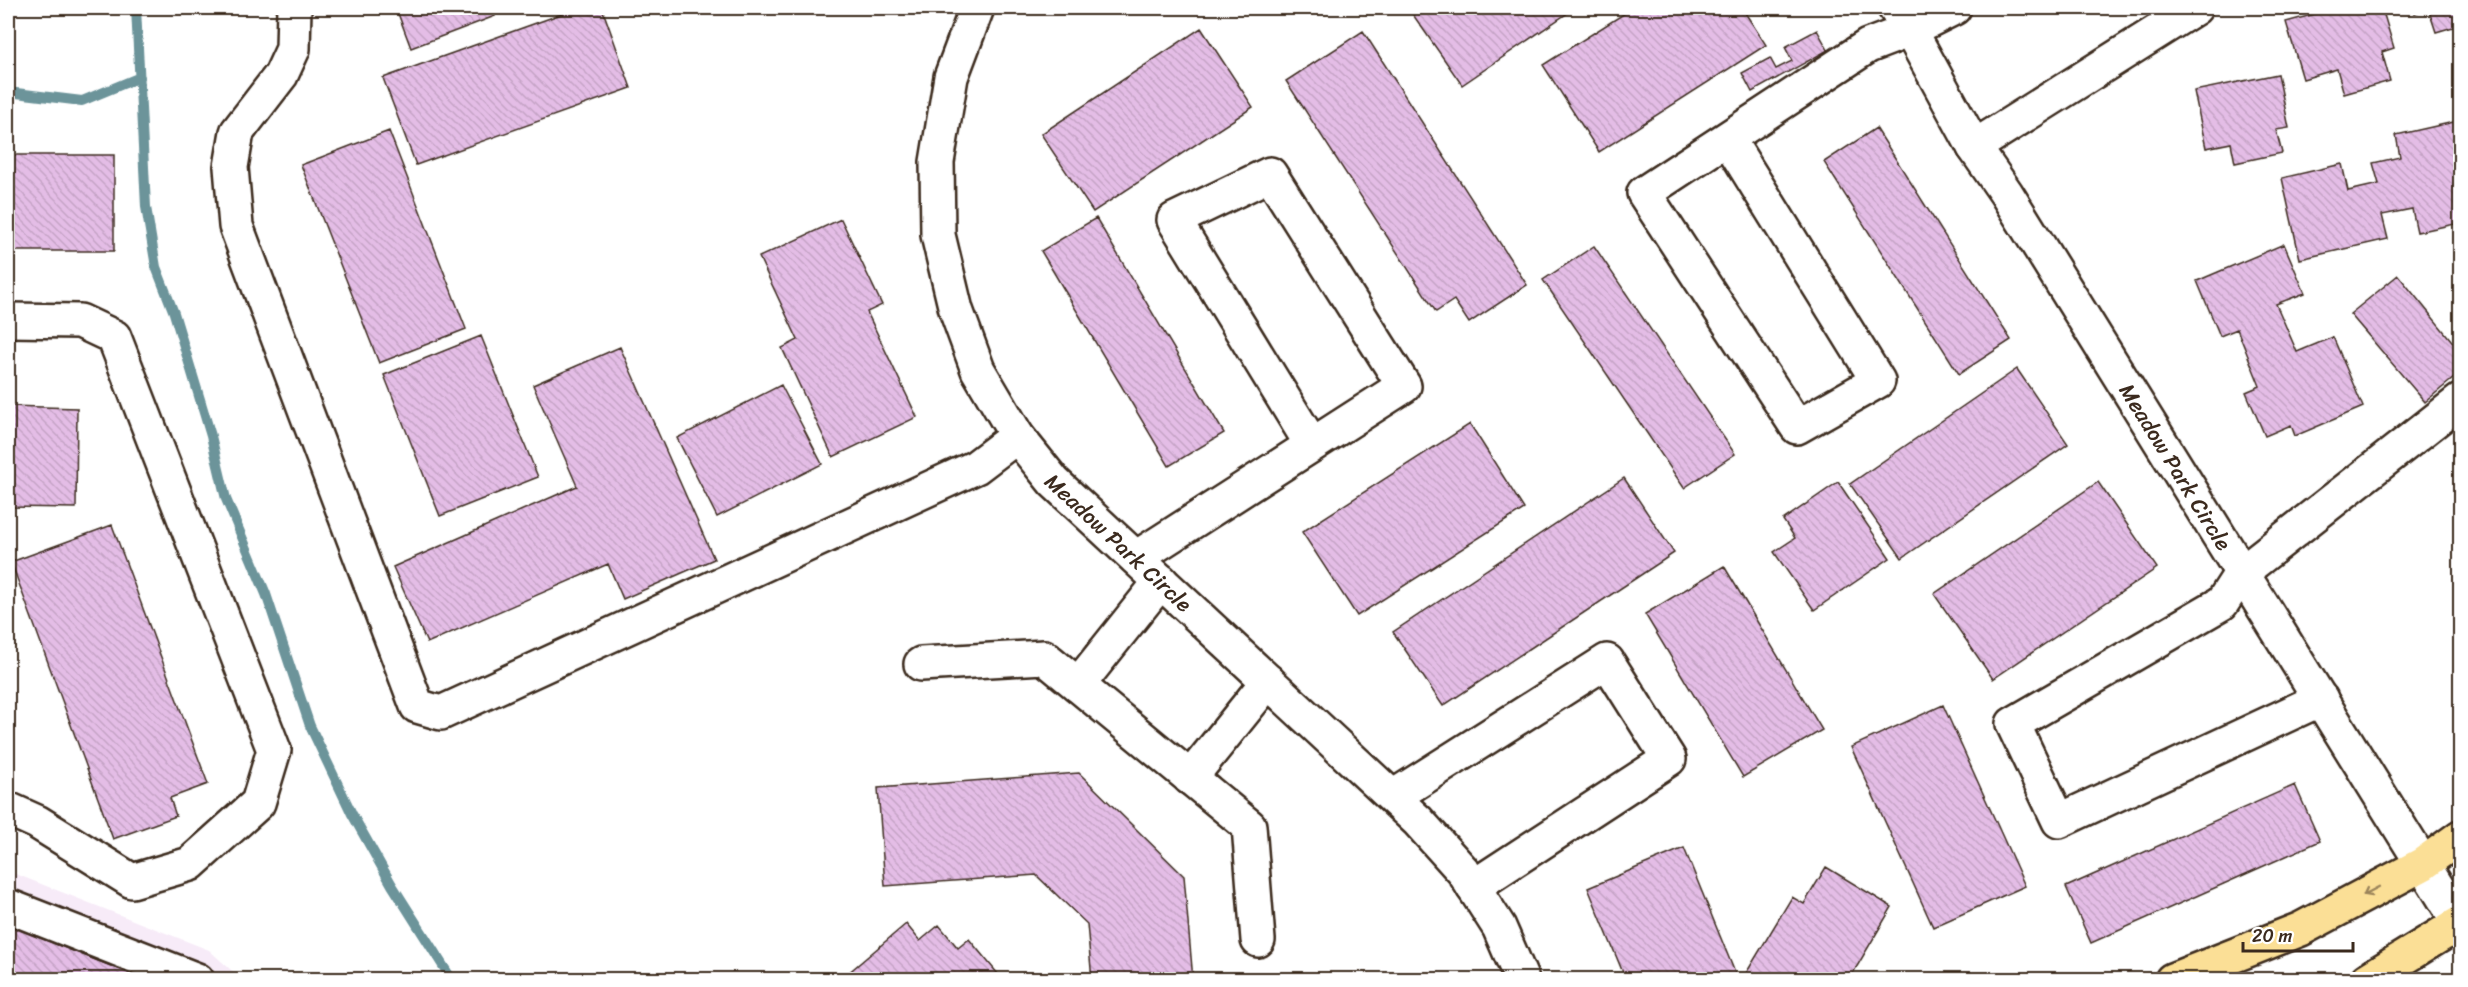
<svg xmlns="http://www.w3.org/2000/svg" width="2468" height="987" viewBox="0 0 2468 987" font-family="Sriracha,sans-serif">
<style>
.built{fill:#f7ebf8}
.lines{fill:none;stroke-linecap:round;stroke-linejoin:round}
.stream{stroke:#6c949a;stroke-width:10}
.building{fill:url(#building-back-hatch);stroke:#3b2a1e;stroke-width:1.5}
.minor-casing{stroke:#3b2a1e;stroke-width:38}
.major-casing{stroke:#3b2a1e;stroke-width:38}
.minor{stroke:#fff;stroke-width:33}
.major{stroke:#fbdf96;stroke-width:33}
.oneway{stroke:#9b845a}
.labels{text-anchor:middle;stroke-width:6;stroke-linejoin:round;paint-order:stroke}
.street-label{font-size:22px;fill:#3b2a1e;stroke:#fff}
</style>
<defs>
<pattern id="building-back-hatch" width="6" height="6" patternUnits="userSpaceOnUse" patternTransform="scale(1.5)"><rect width="6" height="6" fill="#e4bde6"/><path d="M-1 5l2 2M0 0l6 6M5-1l2 2" fill="none" stroke="#c4a3c5"/></pattern>
</defs>
<rect width="100%" height="100%" fill="#fff"/>
<filter id="ink" filterUnits="userSpaceOnUse"><feTurbulence type="fractalNoise" baseFrequency=".0167" numOctaves="2"/><feDisplacementMap in="SourceGraphic" scale="12" xChannelSelector="R" yChannelSelector="G"/><feConvolveMatrix kernelMatrix="1 2 1 2 8 2 1 2 1" color-interpolation-filters="sRGB"/></filter>
<g filter="url(#ink)">
<!-- built -->
<path class="built" d="M8,871L209,950L241,979H8Z"/>
<g class="lines">
<!-- stream -->
<path class="stream" d="M136,8L146,207L156,267L174,313L211,436L226,499L266,594L310,726L352,814L392,885L452,980
M8,92L82,101L140,77"/>
</g>
<!-- building -->
<path class="building" d="M396,8H492L495,16L411,48Z
M578,8H602L631,88L416,165L383,78Z
M1411,8H1575L1462,85L1409,9Z
M1633,8H1742L1766,45L1599,152L1543,65Z
M2337,8H2382L2394,48L2382,52L2390,81L2344,94L2337,69L2303,79L2286,22Z
M2413,8H2460V25L2436,32L2428,8L2415,13Z
M1201,28L1253,107L1093,212L1041,134Z
M1817,30L1828,50L1752,92L1742,73L1770,58L1776,69L1792,61L1785,47Z
M1363,31L1527,285L1469,323L1454,300L1436,312L1286,81Z
M2278,74L2289,128L2276,130L2282,153L2235,163L2231,143L2206,148L2194,91Z
M2454,122L2460,152V198H2458L2460,223L2417,232L2412,209L2382,215L2388,239L2300,259L2282,178L2342,164L2348,191L2379,184L2373,163L2400,157L2396,135Z
M1876,128L2011,340L1959,374L1824,162Z
M389,131L466,329L379,363L301,165Z
M8,155H114V251H8Z
M1096,218L1224,433L1169,466L1041,251Z
M841,219L882,305L867,312L917,417L833,457L782,348L798,340L759,257Z
M2284,244L2305,293L2276,304L2297,352L2333,337L2363,407L2295,436L2291,425L2265,436L2246,392L2260,386L2237,329L2220,336L2197,281Z
M1594,246L1735,454L1684,488L1543,280Z
M2398,275L2460,351V373L2425,402L2350,314Z
M481,336L538,477L440,516L384,375Z
M620,347L714,559L623,599L608,564L427,643L393,567L577,486L533,385Z
M2017,369L2068,444L1902,558L1850,484Z
M781,385L822,464L717,517L677,438Z
M8,406L77,408L76,508L8,507Z
M1470,424L1524,509L1357,616L1302,532Z
M1624,478L1674,553L1443,706L1393,632Z
M1838,482L1890,558L1814,610L1774,552L1795,538L1783,520Z
M2098,482L2157,568L1993,679L1934,594Z
M112,525L208,784L170,798L176,816L113,839L11,562Z
M1724,566L1822,730L1743,777L1645,614Z
M1943,705L2025,886L1933,927L1851,747Z
M1079,773L1184,876L1193,980H1092L1087,924L1036,875L885,886L878,788Z
M2295,785L2320,841L2091,943L2066,887Z
M1684,848L1738,980H1626L1588,888Z
M1826,867L1892,907L1849,980H1753L1745,975L1792,897L1804,904Z
M906,924L920,941L939,925L958,948L969,939L1003,980H840Z
M8,925L146,980H8Z"/>
<g class="lines">
<!-- minor casing -->
<g class="minor-casing">
<g id="minor">
<path d="M294,8L293,49L281,75L237,132L231,167L236,226L417,706L441,713L976,467L1017,436"/>
<path id="s1" d="M977,8L951,77L937,162L938,235L956,310L978,370L1017,436L1054,482L1418,821L1463,871L1499,927L1522,980"/>
<path id="s2" d="M1895,8L1910,30L1974,147L2006,193L2460,924"/>
<path d="M1728,139L1878,381L1797,427L1644,193L1868,46L1910,30L1954,8"/>
<path d="M1974,147L2195,8"/>
<path d="M8,320L80,321L114,337L274,750L258,803L190,864L132,881L37,822L8,809"/>
<path d="M1136,558L1404,386L1270,174L1174,220L1312,445"/>
<path d="M921,664L1044,657L1249,826L1258,940"/>
<path d="M1078,685L1161,581"/>
<path d="M2321,699L2059,821L2013,724L2222,603L2242,572L2460,401"/>
<path d="M1190,778L1268,681"/>
<path d="M1393,797L1607,661L1669,759L1473,887"/>
<path d="M8,906L197,980"/>
</g>
</g>
<!-- major casing -->
<g class="major-casing">
<path id="major" d="M2172,980L2301,929L2423,864L2460,837
M2367,980L2460,923"/>
</g>
<!-- minor -->
<use href="#minor" class="minor"/>
<!-- major -->
<use href="#major" class="major"/>
</g>
<!-- one-way arrows -->
<defs><path id="oneway-shaft" d="M-6 0H5M1.5-3L5.5 0L1.5 3" fill="none" stroke-width="1.6" stroke-linecap="round" stroke-linejoin="round" transform="scale(1.5)"/></defs>
<use class="oneway" href="#oneway-shaft" transform="translate(2371 891) rotate(152)"/>
</g>
<g class="labels">
<!-- street labels -->
<g class="street-label">
<text dy="8" stroke="none"><textPath href="#s2" startOffset="538">Meadow Park Circle</textPath></text>
<text dy="8" stroke="none"><textPath href="#s1" startOffset="598">Meadow Park Circle</textPath></text>
</g>
</g>
<!-- margin -->
<rect width="2468" height="987" fill="none" stroke="#fff" stroke-width="30"/>
<rect x="15" y="15" width="2438" height="957" fill="none" stroke="#3b2a1e" stroke-width="2" filter="url(#ink)"/>
<!-- scale -->
<path d="M2243 942v9h110v-9" fill="none" stroke="#3b2a1e" stroke-width="3"/>
<text x="2252" y="942" font-size="18" fill="#3b2a1e" stroke="#ffffff" stroke-width="4.5" paint-order="stroke">20 m</text>
</svg>
